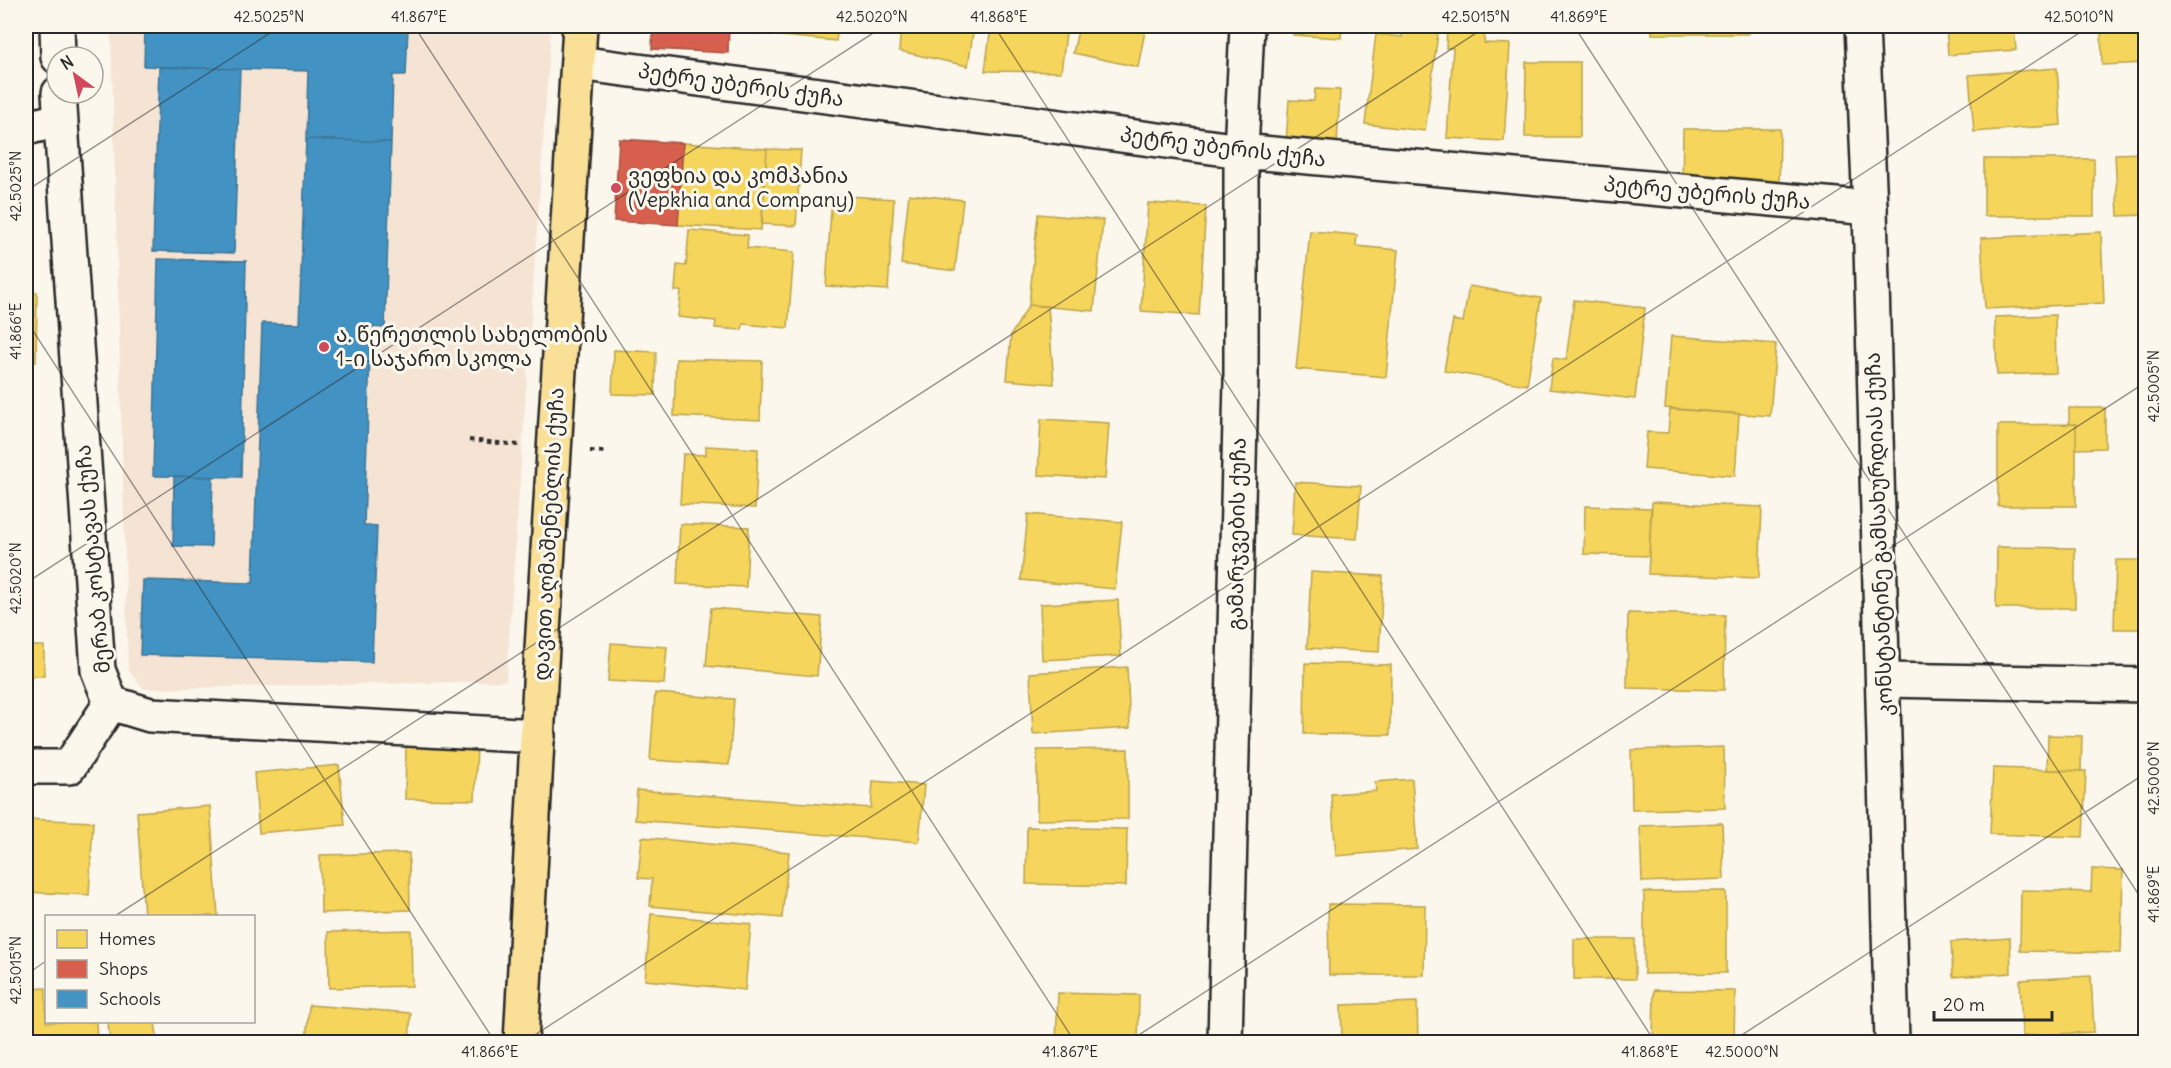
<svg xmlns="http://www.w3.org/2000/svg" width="2171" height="1068" viewBox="0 0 2171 1068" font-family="Delius,'Noto Sans Georgian',sans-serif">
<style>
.built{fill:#f5e3d3}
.homes{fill:#f6d55c;stroke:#b9a24d;stroke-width:1.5}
.shops{fill:#d6604d;stroke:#a35043;stroke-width:1.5}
.schools{fill:#4393c3;stroke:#3c7495;stroke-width:1.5}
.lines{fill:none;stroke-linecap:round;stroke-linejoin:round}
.street-casing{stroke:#2b2b2b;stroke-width:38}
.secondary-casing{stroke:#2b2b2b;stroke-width:38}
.highway-casing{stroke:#2b2b2b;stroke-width:38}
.path{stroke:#2b2b2b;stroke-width:4;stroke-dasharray:4.5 4.5;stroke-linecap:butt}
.street{stroke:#fbf7ec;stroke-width:33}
.secondary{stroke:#fbf7ec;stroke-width:33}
.highway{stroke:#fadf96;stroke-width:33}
.ticks{fill:none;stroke:#2b2b2b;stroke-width:1.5;stroke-opacity:0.45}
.poi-dot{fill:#d1495b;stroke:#fbf7ec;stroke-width:2}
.labels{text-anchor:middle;stroke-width:6;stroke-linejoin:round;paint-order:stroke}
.street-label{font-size:21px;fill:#2b2b2b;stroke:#fbf7ec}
.poi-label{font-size:21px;fill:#2b2b2b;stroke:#fbf7ec;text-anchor:start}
.neatline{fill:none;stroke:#2b2b2b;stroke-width:2}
.ticks-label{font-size:15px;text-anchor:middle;fill:#2b2b2b}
</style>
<rect width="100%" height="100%" fill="#fbf7ec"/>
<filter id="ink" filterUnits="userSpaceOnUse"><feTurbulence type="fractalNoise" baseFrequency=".0167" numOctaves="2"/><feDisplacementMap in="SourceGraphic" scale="12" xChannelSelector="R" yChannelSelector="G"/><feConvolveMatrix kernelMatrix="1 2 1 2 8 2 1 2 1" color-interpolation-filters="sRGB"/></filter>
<g filter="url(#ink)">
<!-- built -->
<path class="built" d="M111,26H551L506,681L144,689L128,669Z"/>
<!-- homes -->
<path class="homes" d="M751,26H838L836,41L751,33Z
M901,26H974L968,66L899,51Z
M991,26H1067L1061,72L985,71Z
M1079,26H1146L1138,67L1073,53Z
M1294,26H1342L1341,38L1293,35Z
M1652,26H1748V34H1652Z
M1946,26H2014L2016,50L1948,55Z
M2101,26H2146V63L2102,65Z
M1403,28L1438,33L1425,131L1365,124L1376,34L1402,37Z
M1447,28L1485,30L1484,43L1510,44L1504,141L1447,138L1453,48H1446Z
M1526,62H1580V137H1525Z
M2057,68L2061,125L1974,132L1969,75Z
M1315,89L1340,90L1337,144L1286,142L1289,100L1314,101Z
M1683,129H1780L1779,192L1682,190Z
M683,143L767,149L761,230L678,225Z
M767,149L801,150L796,226L762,224Z
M2146,153V215L2118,216L2115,154Z
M1984,159H2094V216H1984Z
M26,188H32L33,259H26Z
M909,194L963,200L955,271L901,264Z
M832,195L894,199L888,290L826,286Z
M1148,203L1206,206L1199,315L1141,311Z
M1038,214L1103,220L1094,311L1029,305Z
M689,230L748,235L747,248L794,252L788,328L743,324L742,330L715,328L716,321L678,317L681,291H675L677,265L686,266Z
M1310,231L1357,235L1356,246L1398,250L1386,377L1296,369Z
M2101,232L2104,303L1985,309L1981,238Z
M1469,286L1541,298L1527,385L1444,371L1453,320L1463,322Z
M26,291L37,292L36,362H26Z
M1574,300L1645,308L1635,399L1549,389L1553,358L1566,360Z
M1029,305L1048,306L1054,384L1007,380L1011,335Z
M2055,315L2056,373L1997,375L1995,317Z
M1671,336L1776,344L1770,416L1665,408Z
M614,350L656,352L655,395L612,394Z
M676,359L762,361L760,420L674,416Z
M2069,408H2105V448L2076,449V424H2069Z
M1670,409L1739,414L1735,476L1644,469L1647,432L1668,433Z
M1041,419L1109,423L1105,479L1038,475Z
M2076,424V506H1998V425Z
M706,446L758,449L755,508L680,504L683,454L706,455Z
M1295,482L1361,486L1357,539L1292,535Z
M1652,502L1762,507L1759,578L1648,574Z
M1585,506L1651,508L1649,556L1584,554Z
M1028,514L1122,522L1115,589L1021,580Z
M680,524L749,527L746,587L677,584Z
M1997,547L2075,548V608H1996Z
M2116,560H2146V629H2114Z
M1311,572L1383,576L1379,652L1307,648Z
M1118,600L1121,656L1042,660L1040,604Z
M711,608L822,617L817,676L706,666Z
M1628,613L1725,615L1724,690L1627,688Z
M611,643L667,647L664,684L608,681Z
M26,646H44V676H26Z
M1305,663L1391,665L1390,735L1304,734Z
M1127,667L1130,728L1033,734L1030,673Z
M655,693L734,699L729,765L650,760Z
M2048,735L2082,736L2081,771L2047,770Z
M406,743L477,744L475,800L405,799Z
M1724,747L1725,808L1632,810L1631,750Z
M1128,749V819L1037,820V750Z
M339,765L345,825L259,833L254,773Z
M1993,768L2086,771L2083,837L1990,834Z
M1412,779L1417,849L1336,856L1331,794L1376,791L1375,782Z
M873,781L924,785L919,842L635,820L637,790L871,808Z
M210,806L218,916H144L137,812Z
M26,819L93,822L89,895L26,892Z
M1722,823L1724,879L1642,882L1640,826Z
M1027,827L1127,829L1126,886L1026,884Z
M642,837L789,852L782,918L650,906L652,879L638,878Z
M409,853L410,910L321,913L320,855Z
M2092,869L2123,870L2121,953L2020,951L2021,890L2091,892Z
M1726,891V973L1644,974V892Z
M1328,904L1425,905L1424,975H1329Z
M651,914L751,924L745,990L645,980Z
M411,930L412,986L329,988L328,932Z
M2010,938L2011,973L1953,977L1951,942Z
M1574,939H1635V979H1574Z
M2091,976L2094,1032L2022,1036L2020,980Z
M46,988V1022H96L97,1042H30L28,989Z
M1654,990L1735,991L1734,1042H1653Z
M1058,993L1139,995L1138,1042H1056Z
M1417,1002L1418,1042H1342L1341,1005Z
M309,1005L411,1013L409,1042H306Z
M108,1022H155L158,1042H110Z"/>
<!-- shops -->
<path class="shops" d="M653,26H729L728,53L652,49Z
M619,139L683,143L678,225L614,221Z"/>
<!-- schools -->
<path class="schools" d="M145,26H408L406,75H393L391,142L306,139L308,71L144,66Z
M159,67L240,69L234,253L153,251Z
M306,139L391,142L385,328L371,327L364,525L377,526L372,662L140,655L143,580L253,583L262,323L299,324Z
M158,259L246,261L241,477L153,476Z
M174,476L213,477L211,547L173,546Z"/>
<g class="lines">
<!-- street casing -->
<g class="street-casing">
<path id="street" d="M578,63L1241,151L1870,208
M26,128L60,120
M1884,680L2146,685
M26,767H69L111,703
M1225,1042L1241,380V151L1247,26"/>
</g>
<!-- secondary casing -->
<g class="secondary-casing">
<path id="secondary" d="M57,26L58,57
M1862,26L1870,208L1892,1042
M59,93L98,670L111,703L150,715L538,736"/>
</g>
<!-- highway casing -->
<g class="highway-casing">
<path id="highway" d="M521,1042L541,665L580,26"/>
</g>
<!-- path -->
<path class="path" d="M469,440L519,445
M590,451L607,452"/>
<!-- street -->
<use href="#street" class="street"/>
<!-- secondary -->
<use href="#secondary" class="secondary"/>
<!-- highway -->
<use href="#highway" class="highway"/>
</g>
</g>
<!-- ticks -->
<path class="ticks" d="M414,26L1075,1042M994,26L1655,1042M1574,26L2146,906M26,191L281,26M26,320L495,1042M26,583L884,26M115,916L1487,26M26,975L46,961M524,1042L2090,26M1128,1042L2146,382M1731,1042L2146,773"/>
<!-- markers -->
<g class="poi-dot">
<circle cx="616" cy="188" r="6"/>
<circle cx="324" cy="347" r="6"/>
</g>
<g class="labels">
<!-- street labels -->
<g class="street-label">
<text transform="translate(741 85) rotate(8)" y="7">პეტრე უბერის ქუჩა</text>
<text transform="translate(1223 147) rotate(7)" y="7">პეტრე უბერის ქუჩა</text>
<text transform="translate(1707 193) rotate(5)" y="7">პეტრე უბერის ქუჩა</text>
<text transform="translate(549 534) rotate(-87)" y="7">დავით აღმაშენებლის ქუჩა</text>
<text transform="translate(1237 534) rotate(-89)" y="7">გამარჯვების ქუჩა</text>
<text transform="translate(1879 534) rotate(-92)" y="7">კონსტანტინე გამსახურდიას ქუჩა</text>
<text transform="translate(93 559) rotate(-95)" y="7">მერაბ კოსტავას ქუჩა</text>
</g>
<!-- poi labels -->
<g class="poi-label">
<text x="628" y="183">ვეფხია და კომპანია<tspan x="628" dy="24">(Vepkhia and Company)</tspan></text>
<text x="336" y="342">ა. წერეთლის სახელობის<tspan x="336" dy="24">1-ი საჯარო სკოლა</tspan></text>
</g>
</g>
<!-- margin -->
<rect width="2171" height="1068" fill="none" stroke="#fbf7ec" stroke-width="66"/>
<!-- legend -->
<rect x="45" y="915" width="210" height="108" fill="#fbf7ec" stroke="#a8a59f" stroke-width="1.5"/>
<rect x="57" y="930" width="30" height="18" fill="#f6d55c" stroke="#a8a59f" stroke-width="1.5"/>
<text x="99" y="945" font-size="18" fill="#2b2b2b">Homes</text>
<rect x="57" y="960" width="30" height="18" fill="#d6604d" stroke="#a8a59f" stroke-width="1.5"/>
<text x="99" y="975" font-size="18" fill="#2b2b2b">Shops</text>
<rect x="57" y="990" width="30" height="18" fill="#4393c3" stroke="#a8a59f" stroke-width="1.5"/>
<text x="99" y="1005" font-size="18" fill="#2b2b2b">Schools</text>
<!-- north arrow -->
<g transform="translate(75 75) rotate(327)"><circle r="28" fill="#fbf7ec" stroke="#a8a59f" stroke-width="1.5"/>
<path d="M0-4.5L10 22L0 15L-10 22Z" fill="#d1495b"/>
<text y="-9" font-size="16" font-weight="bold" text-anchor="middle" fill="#2b2b2b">N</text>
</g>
<!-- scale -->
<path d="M1934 1011v9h118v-9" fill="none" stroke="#2b2b2b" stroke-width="3"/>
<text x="1943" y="1011" font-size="18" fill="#2b2b2b" stroke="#fbf7ec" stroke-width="4.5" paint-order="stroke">20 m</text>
<rect x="33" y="33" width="2105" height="1002" class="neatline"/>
<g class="ticks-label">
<text x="269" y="22">42.5025°N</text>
<text x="419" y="22">41.867°E</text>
<text x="872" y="22">42.5020°N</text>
<text x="999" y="22">41.868°E</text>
<text x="1476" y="22">42.5015°N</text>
<text x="1579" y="22">41.869°E</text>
<text x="2079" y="22">42.5010°N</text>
<text transform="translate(16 186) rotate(-90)" y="5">42.5025°N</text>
<text transform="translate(16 331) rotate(-90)" y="5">41.866°E</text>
<text transform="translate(2154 386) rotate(-90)" y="5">42.5005°N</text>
<text transform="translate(16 578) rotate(-90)" y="5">42.5020°N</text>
<text transform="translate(2154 778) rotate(-90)" y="5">42.5000°N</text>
<text transform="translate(2154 894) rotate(-90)" y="5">41.869°E</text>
<text transform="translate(16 970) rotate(-90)" y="5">42.5015°N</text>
<text x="490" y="1057">41.866°E</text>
<text x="1070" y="1057">41.867°E</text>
<text x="1650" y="1057">41.868°E</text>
<text x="1742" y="1057">42.5000°N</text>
</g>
</svg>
